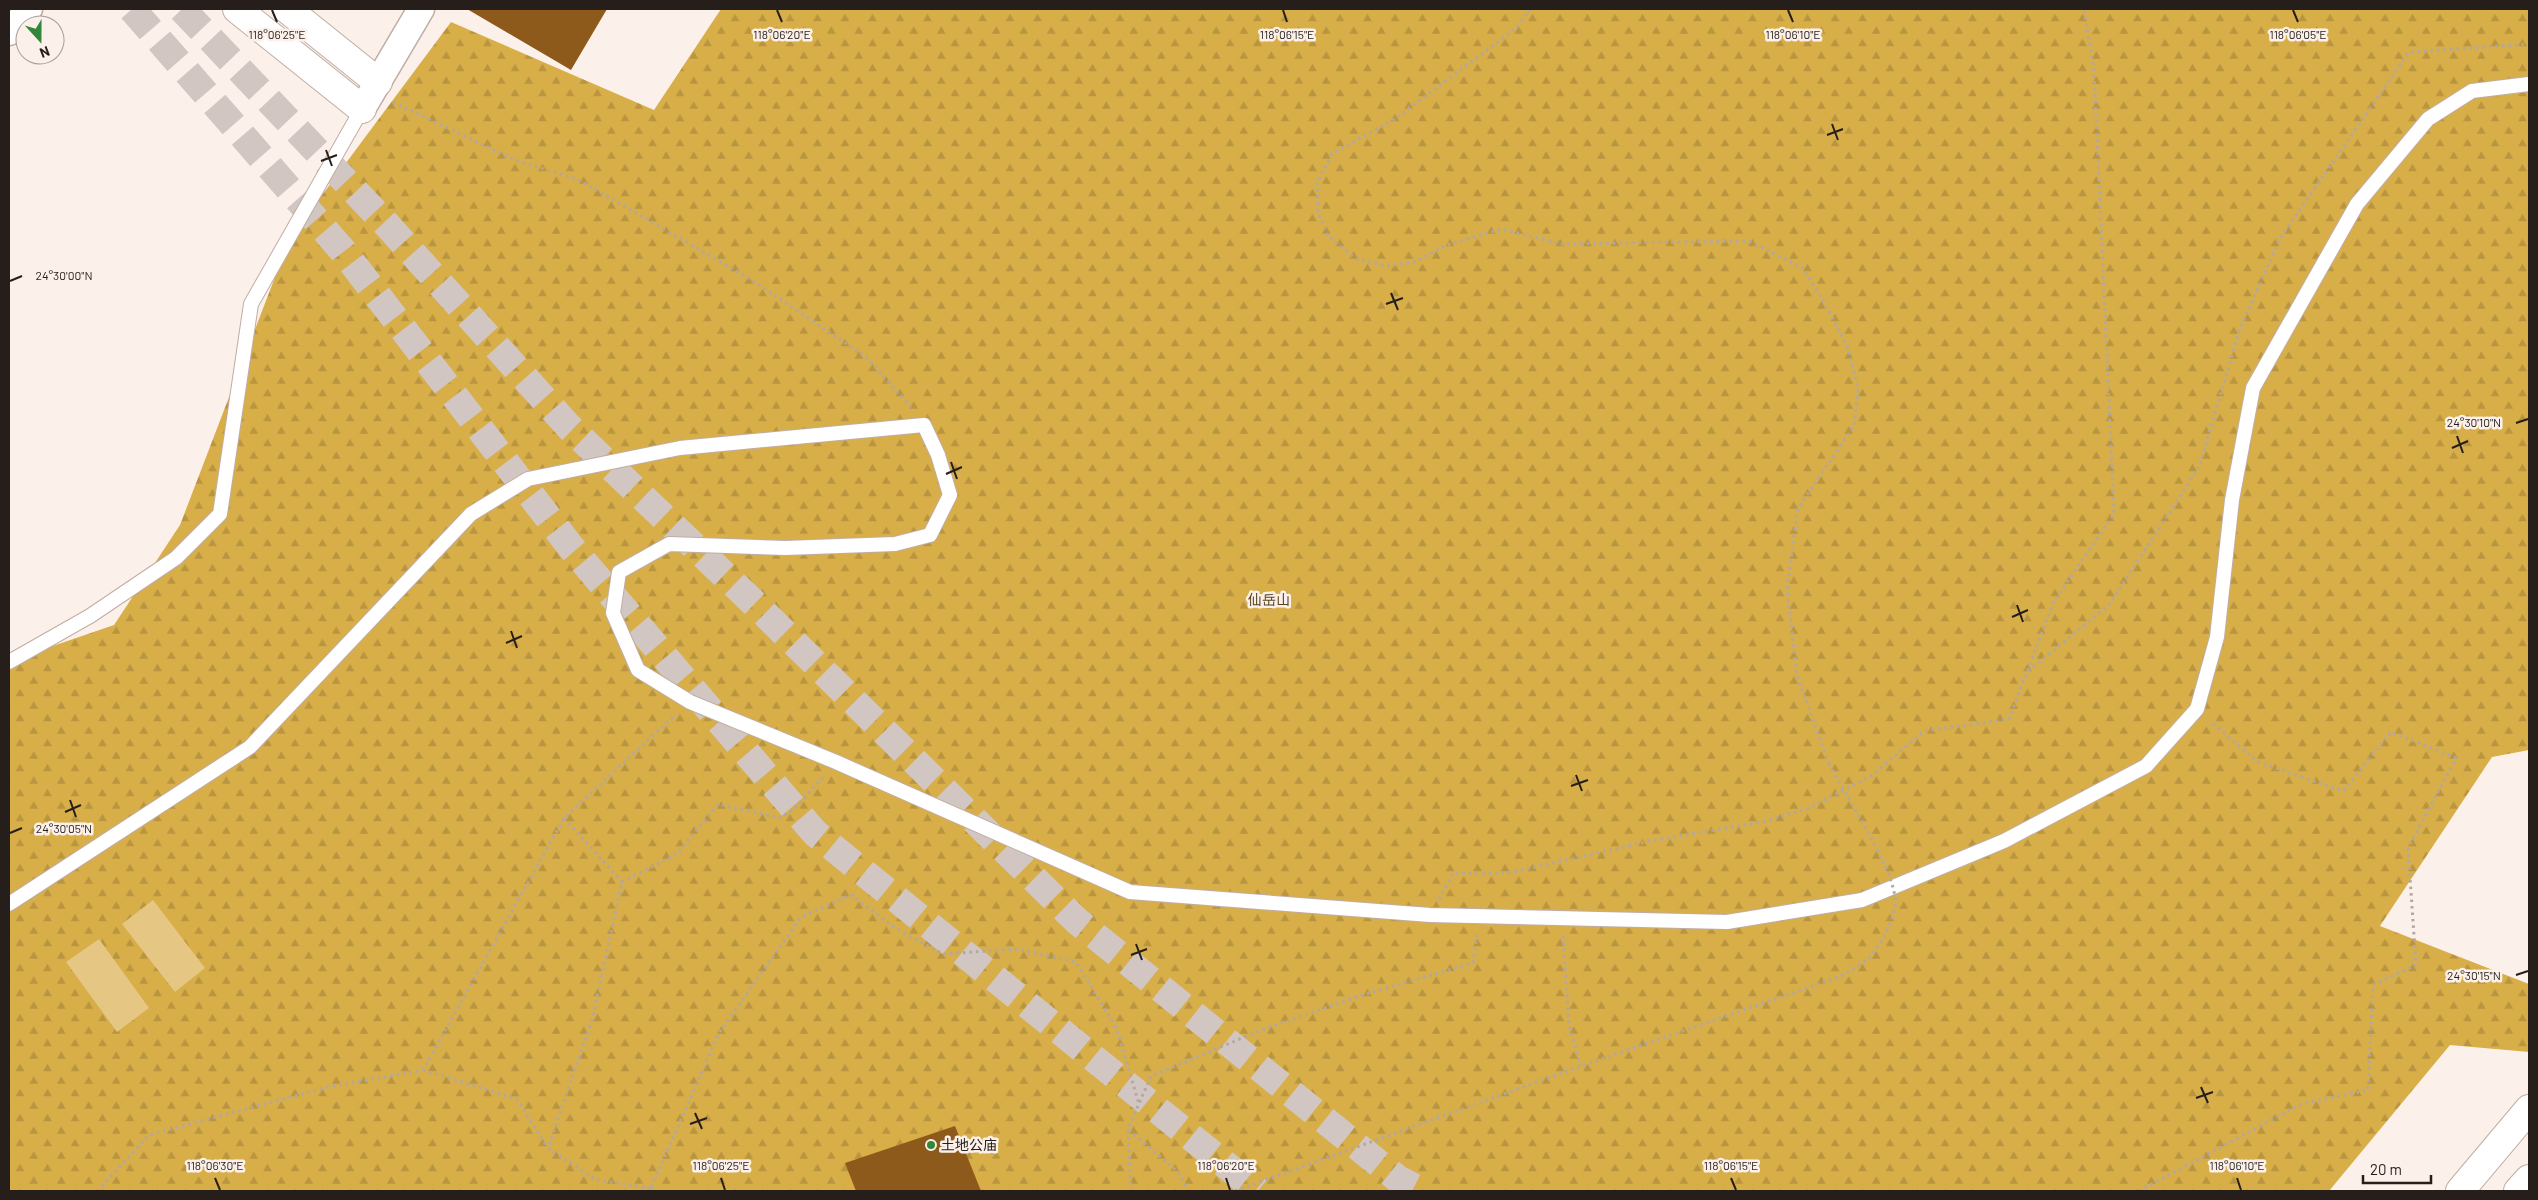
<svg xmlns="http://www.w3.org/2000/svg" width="2538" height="1200" viewBox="0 0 2538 1200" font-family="Barlow,'Noto Sans SC',sans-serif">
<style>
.forest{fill:url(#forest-firs)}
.garden{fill:#e5c683}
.building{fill:#8e5a1b}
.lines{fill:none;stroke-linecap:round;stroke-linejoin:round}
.secondary-tunnel{stroke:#d1c6c1;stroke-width:28;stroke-dasharray:28 14;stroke-linecap:butt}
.lane-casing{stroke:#c0ada4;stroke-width:16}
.street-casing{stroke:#c0ada4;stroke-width:29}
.secondary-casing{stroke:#c0ada4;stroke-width:30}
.primary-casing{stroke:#c0ada4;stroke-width:30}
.path{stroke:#b2a8a3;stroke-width:3;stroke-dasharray:2.5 4;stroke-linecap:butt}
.lane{stroke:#fff;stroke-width:14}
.street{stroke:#fff;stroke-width:26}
.secondary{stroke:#fff;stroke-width:28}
.primary{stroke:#fff;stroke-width:28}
.path-bridge{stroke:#b2a8a3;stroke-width:3;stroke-dasharray:2.5 4;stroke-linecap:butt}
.ticks{fill:none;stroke:#251e1b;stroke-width:2}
.poi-dot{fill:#308838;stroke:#fcf0ea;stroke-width:2}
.labels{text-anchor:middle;stroke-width:5;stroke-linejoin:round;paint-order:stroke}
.park-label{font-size:14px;fill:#57451c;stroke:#fcf0ea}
.poi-label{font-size:14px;fill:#251e1b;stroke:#fcf0ea;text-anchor:start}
.ticks-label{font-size:12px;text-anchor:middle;fill:#251e1b;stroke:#fcf0ea;stroke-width:5;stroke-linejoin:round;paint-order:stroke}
</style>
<defs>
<pattern id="forest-firs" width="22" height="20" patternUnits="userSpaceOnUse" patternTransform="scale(1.25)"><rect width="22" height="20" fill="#d8ae49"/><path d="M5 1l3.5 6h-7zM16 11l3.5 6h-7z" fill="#b9953f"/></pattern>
</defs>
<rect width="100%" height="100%" fill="#fcf0ea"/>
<!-- forest -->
<path class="forest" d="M721,9H2529V750L2492,757L2380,926L2529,984V1052L2450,1045L2329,1191H9V661L114,625L180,525L290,238L451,22L654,110Z"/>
<!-- garden -->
<path class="garden" d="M153,900L205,968L175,992L122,924Z
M99,939L149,1008L117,1032L66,962Z"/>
<!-- building -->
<path class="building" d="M467,9H607L571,70Z
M955,1126L981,1191H856L845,1163Z"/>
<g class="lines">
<!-- secondary-tunnel -->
<path class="secondary-tunnel" d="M132,9L343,251L570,546L815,833L1258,1191
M182,9L389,227L569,427L759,608L1077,921L1398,1179L1421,1191"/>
<!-- lane casing -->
<g class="lane-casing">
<path id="lane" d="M9,662L90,616L176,558L220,514L251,304L362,109
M9,904L250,747L471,514L528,479L680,448L924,425L938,455L950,495L930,535L895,544L785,548L669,544L619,572L613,613L638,670L690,702L836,762L1130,892L1430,915L1727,922L1862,900L2004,841L2146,766L2197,709L2217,637L2232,500L2253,388L2357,204L2428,119L2472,91L2529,84"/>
</g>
<!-- street casing -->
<g class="street-casing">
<path id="street" d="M9,32L29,9
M362,109L421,9"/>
</g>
<!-- secondary casing -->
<g class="secondary-casing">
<path id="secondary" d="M237,9L362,109
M287,9L378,82"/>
</g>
<!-- primary casing -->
<g class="primary-casing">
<path id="primary" d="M2460,1191L2529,1109
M2518,1191L2529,1179"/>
</g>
<!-- path -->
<path class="path" d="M1530,9L1515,29L1393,120L1332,154L1317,183L1318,212L1328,236L1356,259L1387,266L1414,262L1447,245L1501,229L1562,244L1749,241L1803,268L1828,309L1848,348L1858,390L1854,426L1798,508L1787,589L1797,676L1829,764
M393,102L515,160L579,180L755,282L866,357L912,408
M2028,671L2109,605L2199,467L2240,328L2281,237L2409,52L2529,44
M564,818L622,882
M1439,899L1453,873H1508L1650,841L1762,822L1809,808L1871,776L1924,731L2009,719L2054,601L2114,514L2094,70L2084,9
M1563,936L1569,1026L1581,1066
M423,1070L517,1099L547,1147
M1129,1130L1178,1172L1189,1191
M651,1188L596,1180L548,1148L592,1020L622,882L677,854L718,804L780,818L794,809L824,776
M97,1191L149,1135L328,1087L423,1070L564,818L676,714
M647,1191L651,1188L719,1033L801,917L851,895L895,928L943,954L1017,949L1076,962L1116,1027L1139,1104
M1131,1191L1128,1129L1151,1076L1259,1031L1359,996L1473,963L1477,934
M2139,1191L2301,1104L2368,1090L2373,985L2416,965L2408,848L2456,758L2391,732L2343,791L2258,762L2210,721"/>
<!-- lane -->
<use href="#lane" class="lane"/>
<!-- street -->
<use href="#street" class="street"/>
<!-- secondary -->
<use href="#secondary" class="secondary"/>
<!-- primary -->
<use href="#primary" class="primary"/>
<!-- path-bridge -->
<path class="path-bridge" d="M1235,1191L1581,1066L1839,977C1847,972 1857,967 1865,961C1879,951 1898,914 1895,897C1890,862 1847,798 1829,764"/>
</g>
<!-- ticks -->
<path class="ticks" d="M272,10L277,22M777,10L782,22M1283,10L1287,22M1788,10L1793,22M2293,10L2298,22M1832,124L1838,140M1827,135L1843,129M326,150L332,166M321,161L337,155M10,281L22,276M1391,293L1398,310M1386,304L1403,298M2516,423L2528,419M2457,436L2463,453M2452,448L2468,441M951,462L957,479M946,474L962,467M2017,605L2023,622M2012,617L2028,610M511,631L517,648M506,643L522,636M1576,775L1582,791M1571,786L1588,780M70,800L76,817M65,812L81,805M10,833L22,828M1136,944L1142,960M1131,955L1147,949M2516,975L2528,971M2201,1087L2208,1103M2196,1098L2213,1092M695,1113L702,1129M690,1124L707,1118M215,1178L220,1190M721,1178L725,1190M1226,1178L1230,1190M1731,1178L1736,1190M2237,1178L2241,1190"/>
<!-- markers -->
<circle class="poi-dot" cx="931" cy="1145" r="5"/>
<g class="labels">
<!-- park labels -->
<g class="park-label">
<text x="1269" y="605">仙岳山</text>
</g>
<!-- poi labels -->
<g class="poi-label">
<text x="941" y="1150">土地公庙</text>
</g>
</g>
<g class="ticks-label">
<text x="277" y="39">118°06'25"E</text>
<text x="782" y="39">118°06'20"E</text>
<text x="1287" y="39">118°06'15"E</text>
<text x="1793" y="39">118°06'10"E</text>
<text x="2298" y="39">118°06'05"E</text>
<text x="64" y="280">24°30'00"N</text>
<text x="2474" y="427">24°30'10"N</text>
<text x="64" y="833">24°30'05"N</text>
<text x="2474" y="980">24°30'15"N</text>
<text x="215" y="1170">118°06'30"E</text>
<text x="721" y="1170">118°06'25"E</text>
<text x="1226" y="1170">118°06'20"E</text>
<text x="1731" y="1170">118°06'15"E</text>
<text x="2237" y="1170">118°06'10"E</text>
</g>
<!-- border -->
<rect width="2538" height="1200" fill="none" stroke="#251e1b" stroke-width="20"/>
<!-- north arrow -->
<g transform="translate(40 40) rotate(159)"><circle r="24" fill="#fcf0ea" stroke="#a69c97"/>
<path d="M0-4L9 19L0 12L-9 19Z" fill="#308838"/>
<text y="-8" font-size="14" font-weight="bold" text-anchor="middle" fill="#251e1b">N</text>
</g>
<!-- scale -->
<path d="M2363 1175v8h68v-8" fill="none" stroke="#251e1b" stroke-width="2.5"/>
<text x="2370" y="1175" font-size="15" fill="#251e1b" stroke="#fcf0ea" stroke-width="4" paint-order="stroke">20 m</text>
</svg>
